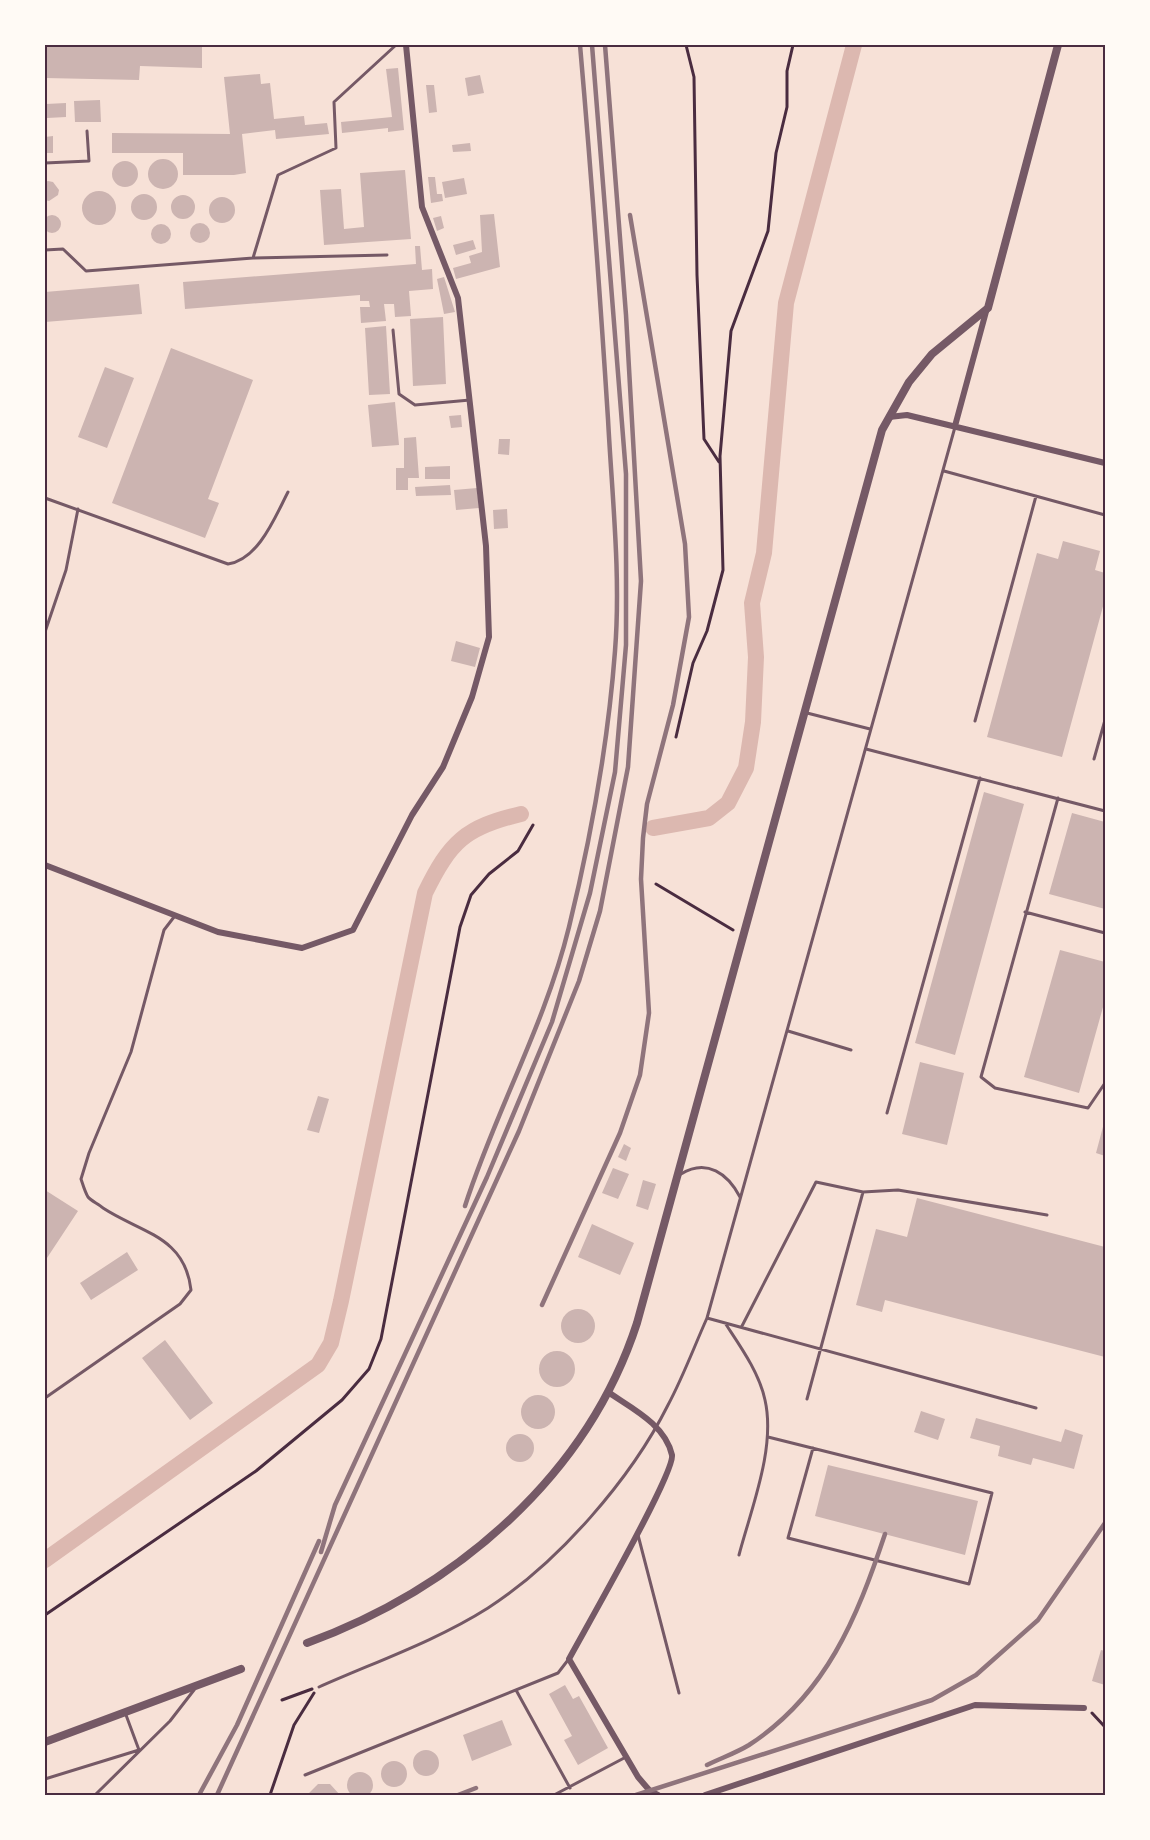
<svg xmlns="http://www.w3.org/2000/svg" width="1150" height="1840" viewBox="0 0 1150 1840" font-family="'Asap Condensed',sans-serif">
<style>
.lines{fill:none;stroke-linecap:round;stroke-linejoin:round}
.canal{stroke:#dcb8b0;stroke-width:16}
.building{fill:#ccb4b1}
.path{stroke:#4a2c40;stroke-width:3}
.service{stroke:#755966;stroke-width:3}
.minor{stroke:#755966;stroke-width:6}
.tertiary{stroke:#755966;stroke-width:8}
.rail{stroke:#8f747c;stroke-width:4.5}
.neatline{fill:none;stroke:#4a2c40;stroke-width:2}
</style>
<rect width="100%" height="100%" fill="#f7e1d7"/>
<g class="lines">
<!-- canal -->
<path class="canal" d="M653,828L709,818L728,803L746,768L753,722L756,657L752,603L764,553L786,303L854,45
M45,1560L318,1365L331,1343L341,1301L425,893C450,842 465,827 521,814"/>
</g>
<!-- building -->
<path class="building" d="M45,45H202V68L140,66L139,80L45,78Z
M398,68L404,130L388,132V128L342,133L341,122L392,117L386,69Z
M260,74L261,84L270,83L274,119L304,116L305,125L327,123L329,134L276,139L275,130L242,134L246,173L234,175H183V153H112V133L230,134L224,77Z
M480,75L484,93L468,96L465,78Z
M426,85H434L437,112L429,113Z
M100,100L101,122H75L74,101Z
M66,103V117L47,118L46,104Z
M53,136V153H45V137Z
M470,143L471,151L453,152L452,145Z
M148 174a15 15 0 1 1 30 0a15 15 0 1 1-30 0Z
M112 174a13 13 0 1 1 26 0a13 13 0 1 1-26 0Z
M405,170L411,239L324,245L320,190L341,189L344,229L364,227L360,173Z
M428,177H435L437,194H442L443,201L431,203Z
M464,178L467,194L445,198L442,182Z
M48,181L53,182L59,190L58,195L49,201L45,200V182Z
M82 208a17 17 0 1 1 34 0a17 17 0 1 1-34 0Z
M131 207a13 13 0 1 1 26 0a13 13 0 1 1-26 0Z
M171 207a12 12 0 1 1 24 0a12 12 0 1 1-24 0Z
M209 210a13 13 0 1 1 26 0a13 13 0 1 1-26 0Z
M494,214L500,267L456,279L453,268L471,263L469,256L482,252L480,215Z
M43 224a9 9 0 1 1 18 0a9 9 0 1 1-18 0Z
M441,216L444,228L437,231L433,218Z
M190 233a10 10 0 1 1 20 0a10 10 0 1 1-20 0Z
M151 234a10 10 0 1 1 20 0a10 10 0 1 1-20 0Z
M473,240L476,249L456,255L453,245Z
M415,246H420L422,270L432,269L433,289L409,291L411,316L395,317L394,304H384L386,321L361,323L360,307H370L369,301H360V295L185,309L183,282L416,264Z
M444,277L455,312L444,314L437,279Z
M139,284L142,314L45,322V292Z
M443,317L446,384L413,386L410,319Z
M386,326L390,394L369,395L365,328Z
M171,348L253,380L208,499L219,503L205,538L112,503Z
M105,367L134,378L107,448L78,437Z
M395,402L399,445L372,447L368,405Z
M461,415L462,427L451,428L449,416Z
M416,437L419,478H408V490H396V468H404V438Z
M499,439H510L509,455L498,454Z
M450,466V479H425V467Z
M450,485L451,495L416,496L415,487Z
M477,488L479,508L456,510L454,490Z
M507,509L508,528L494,529L493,510Z
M1063,541L1100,551L1095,570L1105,573V599L1062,757L987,737L1037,553L1058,559Z
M456,641L480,648L475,667L451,661Z
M984,792L1024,804L955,1055L915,1043Z
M1072,813L1105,822V909L1049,894Z
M1060,950L1105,962V1000L1079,1093L1024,1077Z
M920,1062L964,1073L947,1145L902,1134Z
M318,1096L329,1099L319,1133L307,1130Z
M1104,1123H1105V1156L1096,1153Z
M624,1144L631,1148L626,1161L618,1157Z
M613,1168L629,1174L618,1199L602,1193Z
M643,1180L656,1184L648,1210L636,1206Z
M45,1190L78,1211L45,1261Z
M917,1198L1105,1247V1357L885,1300L882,1312L856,1305L876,1229L907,1237Z
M592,1224L634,1243L620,1275L578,1257Z
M127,1252L138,1270L91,1300L80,1283Z
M561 1326a17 17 0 1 1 34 0a17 17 0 1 1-34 0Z
M165,1340L213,1403L190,1420L142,1358Z
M539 1369a18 18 0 1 1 36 0a18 18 0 1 1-36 0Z
M521 1412a17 17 0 1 1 34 0a17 17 0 1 1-34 0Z
M921,1411L945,1419L938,1440L914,1432Z
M976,1418L1061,1442L1065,1429L1083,1435L1074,1469L1033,1458L1031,1465L998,1456L1000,1446L970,1438Z
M506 1448a14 14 0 1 1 28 0a14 14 0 1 1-28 0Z
M828,1465L978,1501L965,1555L815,1516Z
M1101,1650L1105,1651V1685L1092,1681Z
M565,1685L573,1699L579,1696L608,1748L578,1765L564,1740L572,1736L549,1694Z
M502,1720L512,1745L472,1761L463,1735Z
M413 1763a13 13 0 1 1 26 0a13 13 0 1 1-26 0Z
M381 1774a13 13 0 1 1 26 0a13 13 0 1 1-26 0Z
M347 1785a13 13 0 1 1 26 0a13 13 0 1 1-26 0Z
M318,1784H330L340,1795H307Z"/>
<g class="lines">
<!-- path -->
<path class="path" d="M686,45L694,77L697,275L704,439L719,462
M676,737L693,663L707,631L723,570L720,456L731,331L768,231L776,153L787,107V71L793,45
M656,884L733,930
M45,1615L256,1471L342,1400L369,1369L381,1339L460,927L471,895L489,874L518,851L533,825
M282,1700L312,1689
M1092,1713L1105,1727
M270,1795L294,1725L314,1693"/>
<!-- service -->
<path class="service" d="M45,163L89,161L87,131
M45,250L63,249L86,271L253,258L278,175L336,148L334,102L396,45
M253,258L387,255
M393,330L399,394L415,405L470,400
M944,471L1105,515
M45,498L228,564C259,559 275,517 288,492
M45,632L66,570L78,509
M807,713L870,729
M975,721L1036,496
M866,749L1105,811
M1094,759L1105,720
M1058,798L981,1077L995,1088L1088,1108L1105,1083
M1025,912L1105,933
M788,1031L851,1050
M887,1113L980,778
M681,1174C707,1158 728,1174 740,1197
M707,1318L1036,1408
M725,1323C740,1346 759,1372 765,1400C776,1448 751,1509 739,1555
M742,1326L816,1182L863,1192L898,1190L1047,1215
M45,1398L180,1304L191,1290C185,1236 141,1233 103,1208C99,1204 91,1201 88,1197C85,1192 83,1185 81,1179L89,1153L131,1052L164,930L174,917
M807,1399L863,1192
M768,1437L992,1493L969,1584L788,1538L813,1448
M638,1535L679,1693
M319,1687C375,1662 436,1641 488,1608C558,1563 631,1479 668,1405C683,1377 694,1347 707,1318L955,427
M516,1690L570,1788
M305,1775L558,1673L568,1660
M45,1779L139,1750L126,1715
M95,1795L170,1721L194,1690
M554,1795L626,1757"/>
<!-- minor -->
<path class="minor" d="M889,417L907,415L1105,463
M955,426L987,308
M45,865L218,932L302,948L353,930L412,815L443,767L472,697L489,637L486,546L458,298L422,207L406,45
M608,1392C631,1408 665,1424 672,1455C675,1473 584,1631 569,1659L638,1777L650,1791L658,1795
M705,1795L975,1705L1084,1708"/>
<!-- tertiary -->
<path class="tertiary" d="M307,1643C455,1589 587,1477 637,1323L882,430L909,382L932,354L988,308L1058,45
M45,1742L241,1669"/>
<!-- rail -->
<path class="rail" d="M465,1206C495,1112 545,1025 569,927C591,837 608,744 615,651C621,575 612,496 608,419C600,294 591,170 580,45
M542,1305L620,1133L640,1075L649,1013L641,879L643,838L647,804L673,705L689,617L685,544L630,215
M321,1552L335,1505L487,1177L552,1022L590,893L615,772L626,645V474L592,45
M707,1765C721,1758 736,1753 749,1745C826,1695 857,1618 885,1534
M199,1795L237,1725L319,1541
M217,1795L519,1131L579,981L600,911L628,767L641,581L626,315L605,45
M458,1795L476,1788
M636,1795L932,1700L976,1675L1038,1620L1105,1523"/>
</g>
<!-- border -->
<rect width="1150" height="1840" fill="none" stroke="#fffaf5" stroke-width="93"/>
<rect x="46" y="46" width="1058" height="1748" class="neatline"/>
</svg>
